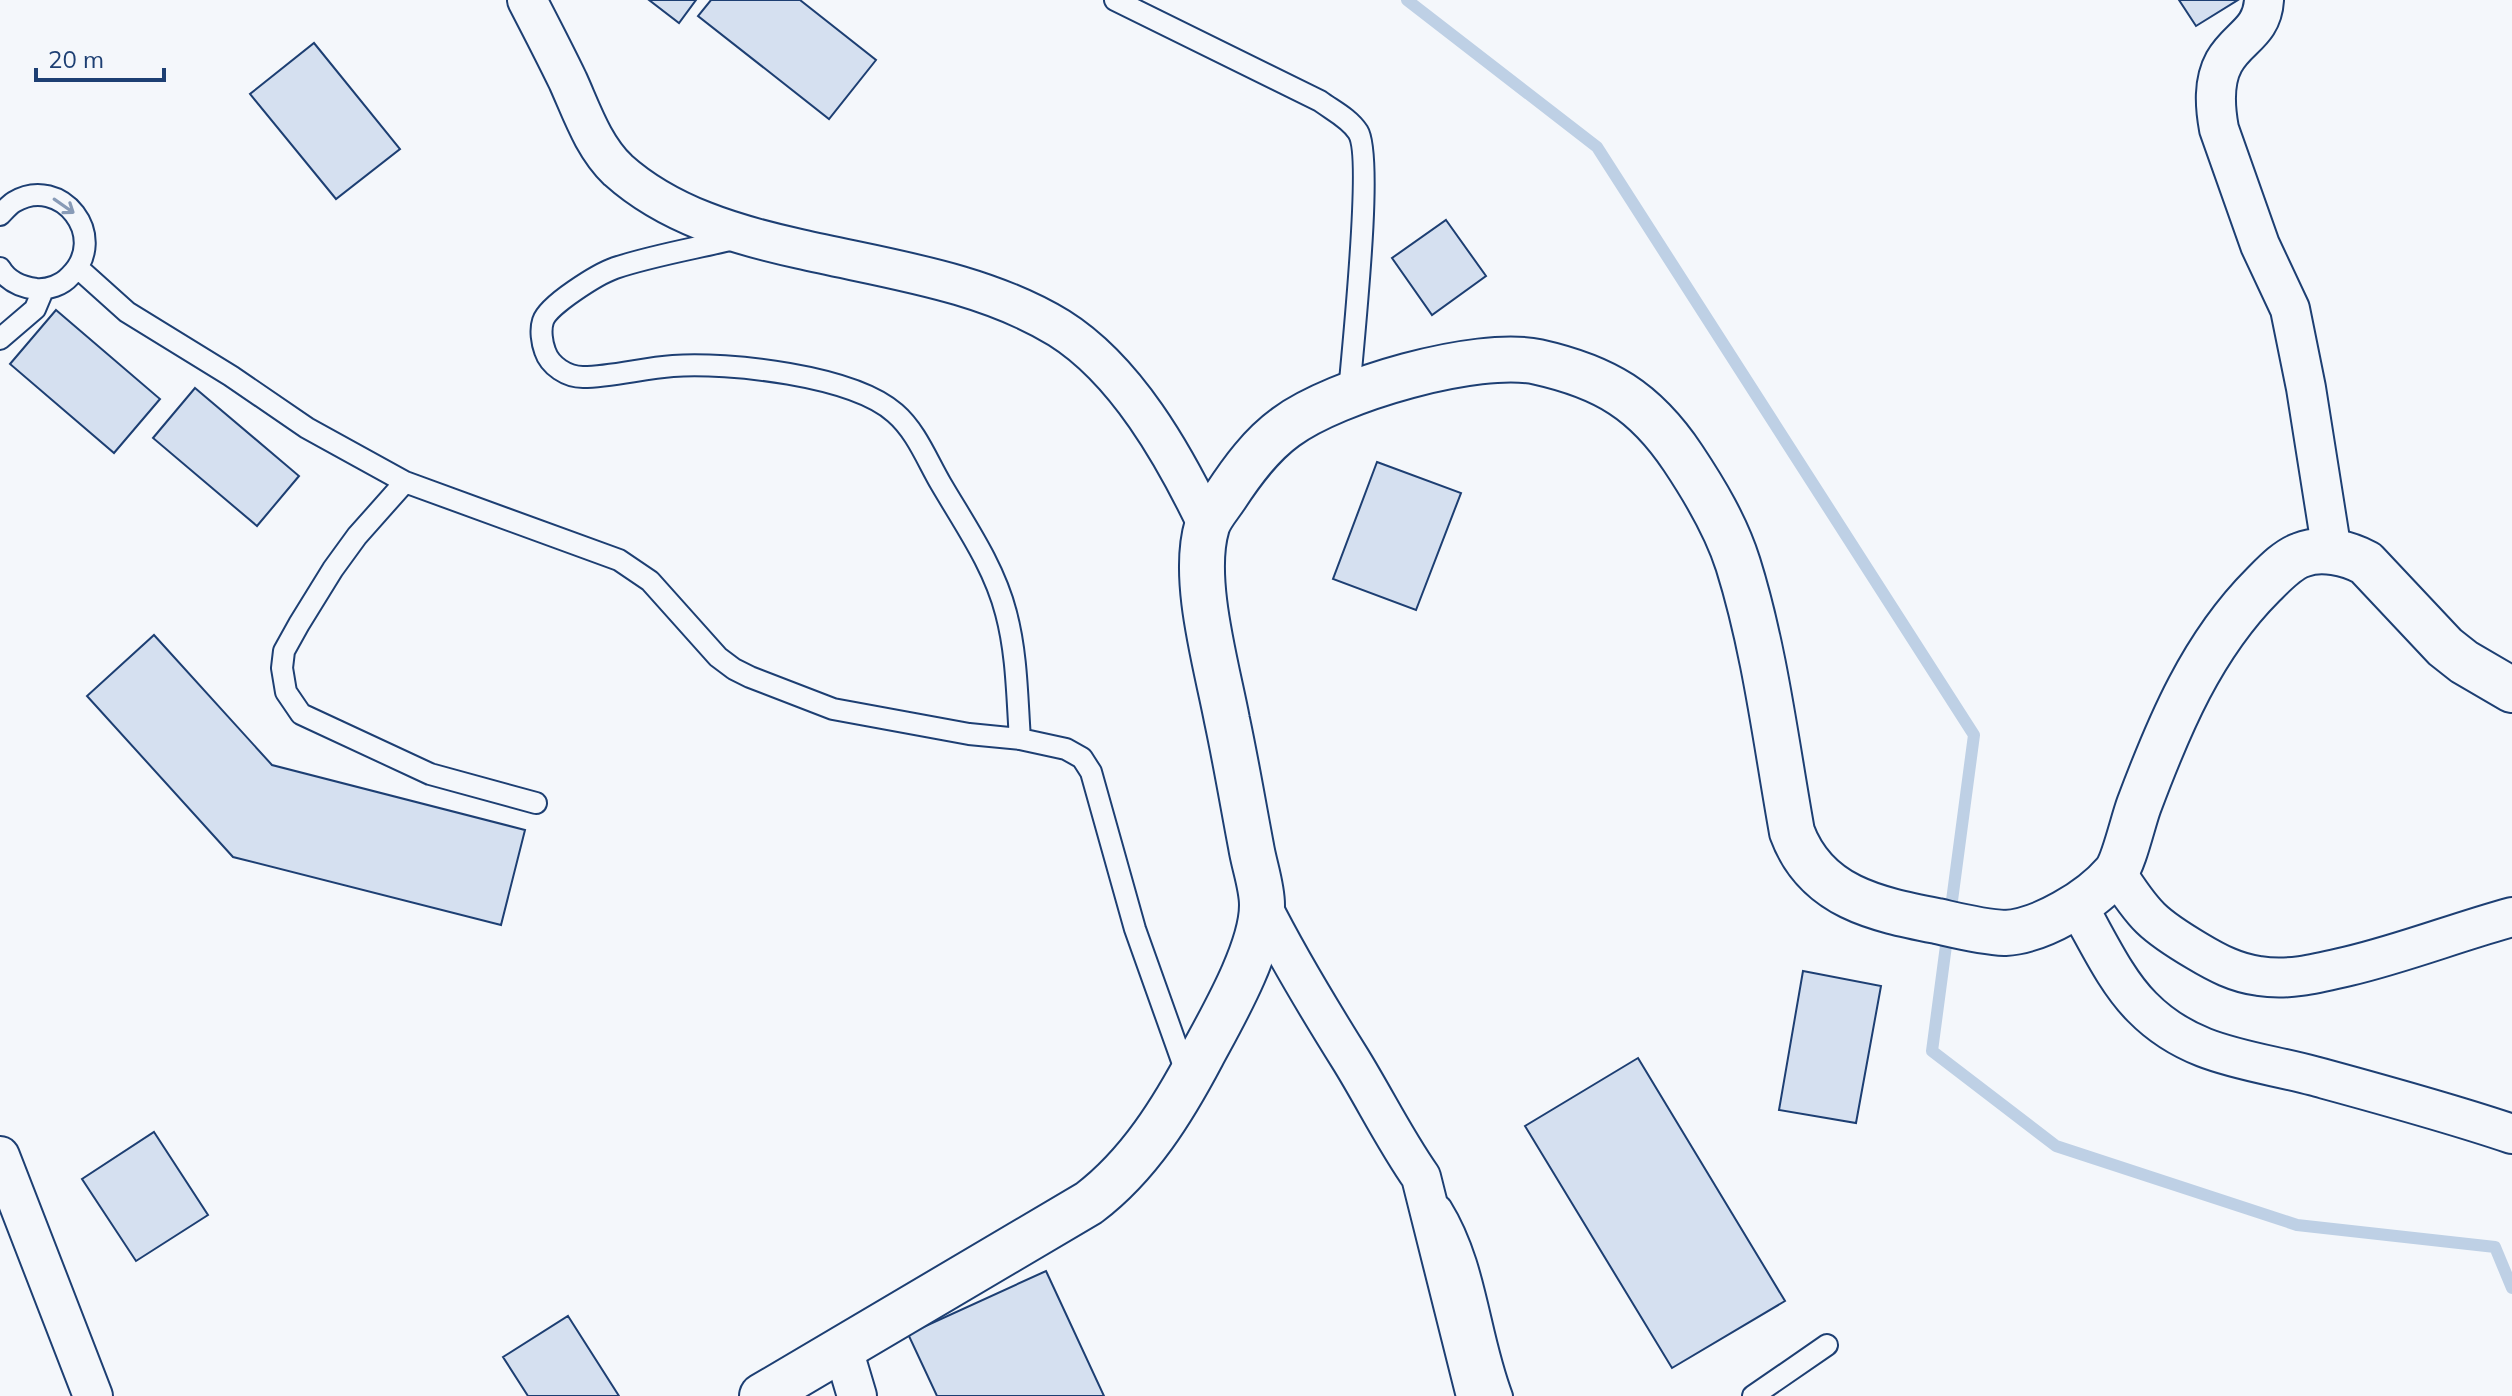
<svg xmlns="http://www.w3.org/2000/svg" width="2512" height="1396" viewBox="0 0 2512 1396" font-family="Mulish,sans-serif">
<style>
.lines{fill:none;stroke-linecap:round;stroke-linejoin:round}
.stream{stroke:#bed0e5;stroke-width:12}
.building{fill:#d5e0f0;stroke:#1d3f73;stroke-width:2}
.lane-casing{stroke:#1d3f73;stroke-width:24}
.street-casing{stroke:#1d3f73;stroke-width:42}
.secondary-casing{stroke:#1d3f73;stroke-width:48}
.lane{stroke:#f4f7fb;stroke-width:20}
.street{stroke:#f4f7fb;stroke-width:38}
.secondary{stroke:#f4f7fb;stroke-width:44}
.oneway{stroke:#889bb7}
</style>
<rect width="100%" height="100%" fill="#f4f7fb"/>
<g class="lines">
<!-- stream -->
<path class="stream" d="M1407,0L1597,147L1974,735L1932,1051L2056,1146L2297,1225L2495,1247L2512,1288"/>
</g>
<!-- building -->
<path class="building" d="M649,0H696L679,23Z
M711,0H800L876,60L829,119L698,16Z
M2179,0H2238L2196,26Z
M314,43L400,149L336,199L250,94Z
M1446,220L1486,276L1432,315L1392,258Z
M56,310L160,399L114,453L10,364Z
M195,388L299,476L257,526L153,438Z
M1377,462L1461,493L1416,610L1333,579Z
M154,635L272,765L525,830L501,925L233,857L87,696Z
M1803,971L1881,986L1856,1123L1779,1110Z
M1638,1058L1785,1301L1672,1368L1525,1126Z
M154,1132L208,1215L136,1261L82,1179Z
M1046,1271L1104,1396H937L908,1334Z
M568,1316L619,1396H528L503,1357Z"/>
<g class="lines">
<!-- lane casing -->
<g class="lane-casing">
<path id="lane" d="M1115,0L1320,101C1332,110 1349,118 1358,132C1374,157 1352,352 1349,394
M0,215C4,211 9,205 14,202C61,174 110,237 70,276C62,285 48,290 36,289C21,287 8,282 0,268
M738,238C698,248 654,255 615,268C598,274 548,305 543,321C540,330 542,343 545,351C550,366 567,377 583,377C612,377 643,368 673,366C728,362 852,375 895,413C916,431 927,460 941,484C965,525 994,566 1006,613C1017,654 1017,697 1020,739
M78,268L127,312L231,376L307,428L405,482
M0,339L35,309L43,290
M536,803L430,774L301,714L286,692L282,668L284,651L299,624L333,569L357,536L405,482L619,560L650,581L718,657L734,669L750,677L833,709L969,734L1020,739L1066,749L1082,758L1091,772L1135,929L1187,1075
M1441,1207C1477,1265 1478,1333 1502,1396
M1753,1396L1827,1345"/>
</g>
<!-- street casing -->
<g class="street-casing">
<path id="street" d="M527,0C541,27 555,54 568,81C582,112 593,146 618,170C668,215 736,235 800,249C887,269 982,281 1059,328C1126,370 1174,455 1207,524
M2264,0C2262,33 2238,37 2224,62C2213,82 2215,107 2219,129L2260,245L2290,309L2306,388L2332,552
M2116,872C2144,916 2153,925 2197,951C2217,963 2236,973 2259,976C2290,981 2319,973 2349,966C2404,953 2457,932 2512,917
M2077,905C2097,939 2115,980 2142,1007C2191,1057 2250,1059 2314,1076C2380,1094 2447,1112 2512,1134
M1262,906C1289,960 1319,1009 1351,1060C1375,1099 1395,1140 1421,1177L1476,1396
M0,1156L93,1396
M843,1349L857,1396"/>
</g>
<!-- secondary casing -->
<g class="secondary-casing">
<path id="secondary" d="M762,1396L1089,1203C1139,1165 1173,1110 1202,1055C1223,1016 1262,949 1262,905C1262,886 1254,865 1251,846C1243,804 1236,762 1227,720C1217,667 1191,579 1207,526C1210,516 1219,506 1225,497C1242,471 1261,445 1286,427C1336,390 1477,349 1538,362C1605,377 1645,401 1683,458C1705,491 1726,526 1738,564C1765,650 1776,743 1792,832C1816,897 1876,909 1937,921C1959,926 1982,932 2005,933C2041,931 2091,901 2115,873C2124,862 2133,821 2139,805C2169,725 2202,646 2263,585C2274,574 2287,560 2301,555C2321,547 2348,553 2366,563L2445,647L2464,662L2512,690"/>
</g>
<!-- lane -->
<use href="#lane" class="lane"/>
<!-- street -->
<use href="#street" class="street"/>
<!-- secondary -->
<use href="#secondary" class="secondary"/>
</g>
<!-- one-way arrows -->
<defs><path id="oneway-shaft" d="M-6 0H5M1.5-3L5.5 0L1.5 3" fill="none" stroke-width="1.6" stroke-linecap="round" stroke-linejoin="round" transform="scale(2)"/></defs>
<use class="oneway" href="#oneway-shaft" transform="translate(64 206) rotate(35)"/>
<!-- scale -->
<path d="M36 68v12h128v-12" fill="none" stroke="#1d3f73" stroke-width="4"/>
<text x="48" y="68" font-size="24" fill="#1d3f73" stroke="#f4f7fb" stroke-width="6" paint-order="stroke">20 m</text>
</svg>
